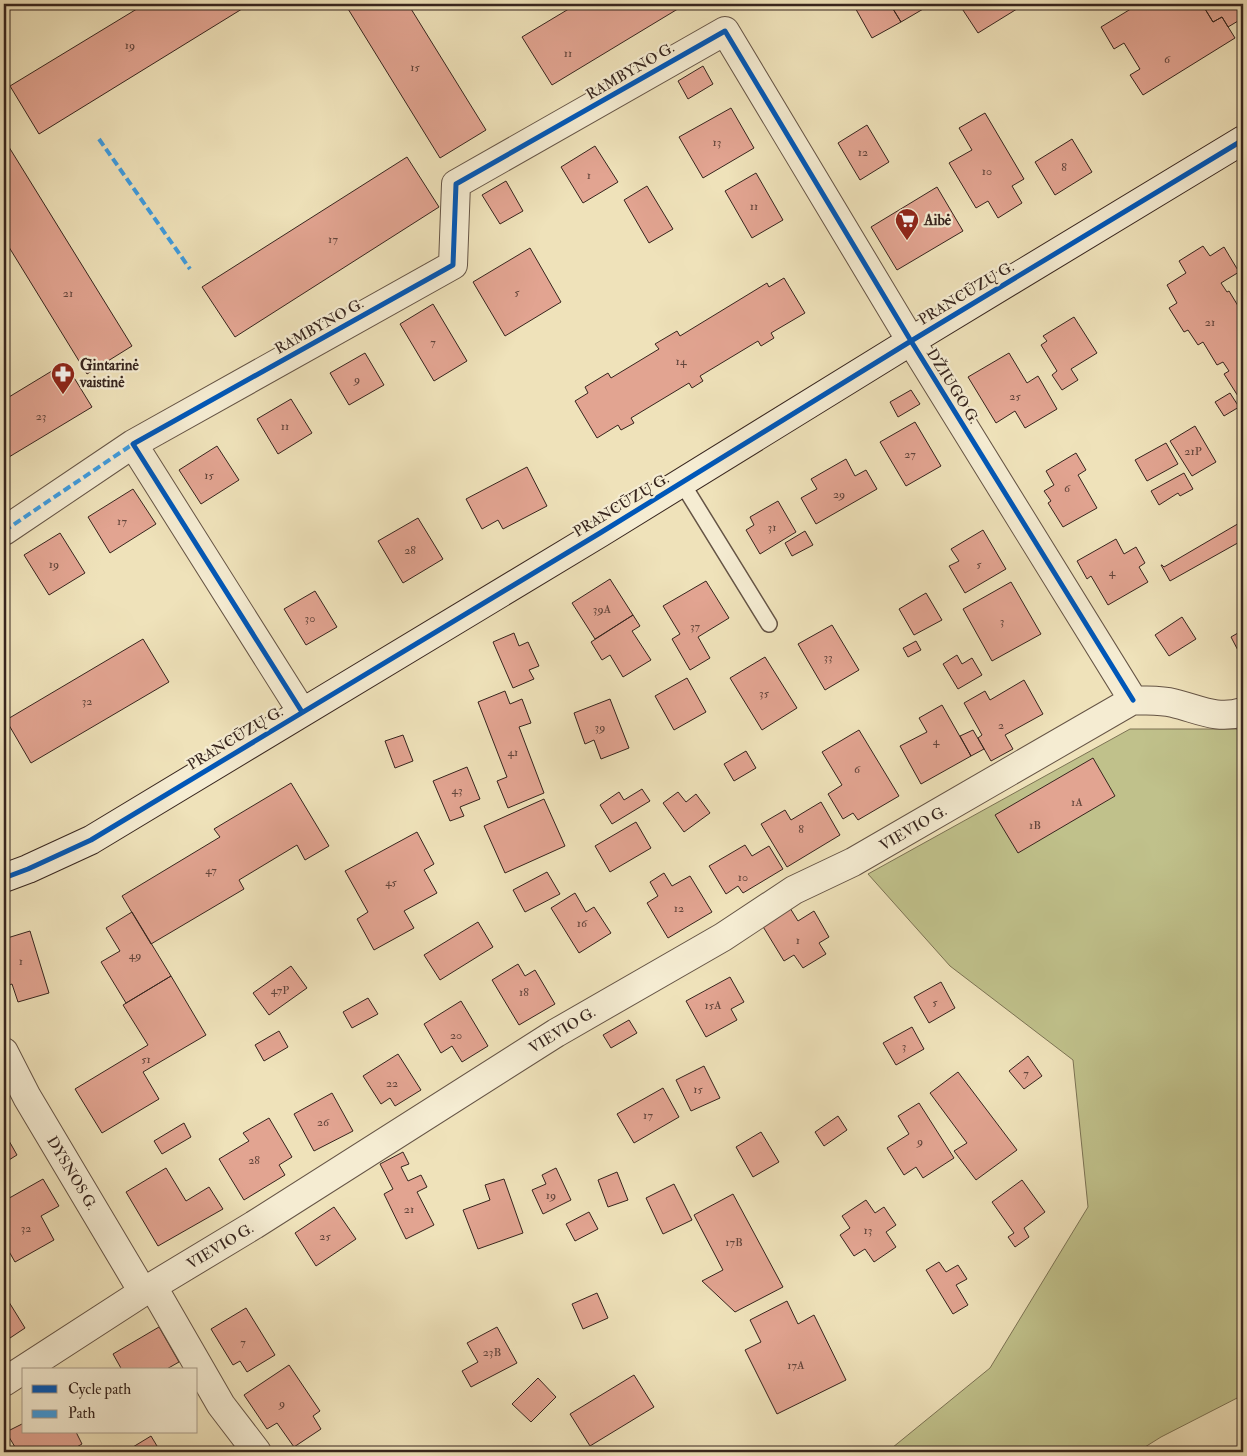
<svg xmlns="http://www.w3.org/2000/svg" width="1247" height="1456" viewBox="0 0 1247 1456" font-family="'IM FELL Double Pica',serif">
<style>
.green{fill:#c0c18b;stroke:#7c7354}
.building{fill:#e2a491;stroke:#37251e}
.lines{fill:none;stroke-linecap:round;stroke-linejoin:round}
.lane-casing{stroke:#655445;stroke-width:18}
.street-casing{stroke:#655445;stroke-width:30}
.secondary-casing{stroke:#37251e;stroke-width:30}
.lane{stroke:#f5ecd2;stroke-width:15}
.street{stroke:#f5ecd2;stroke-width:28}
.secondary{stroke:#f5ecd2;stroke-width:28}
.quiet{stroke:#3e9ce0;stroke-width:4;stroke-dasharray:8 4;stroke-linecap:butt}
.cycleway-casing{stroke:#f5ecd2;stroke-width:8}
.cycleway{stroke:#0057b8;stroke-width:5}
.labels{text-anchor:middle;stroke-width:4.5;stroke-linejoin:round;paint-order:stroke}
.number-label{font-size:12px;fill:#62453b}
.street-label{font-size:15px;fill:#37251e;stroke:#f5ecd2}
.poi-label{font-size:15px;font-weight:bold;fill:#37251e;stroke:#f5ecd2;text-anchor:start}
</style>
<rect width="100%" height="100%" fill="#efe2ba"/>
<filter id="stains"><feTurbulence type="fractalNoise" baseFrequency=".004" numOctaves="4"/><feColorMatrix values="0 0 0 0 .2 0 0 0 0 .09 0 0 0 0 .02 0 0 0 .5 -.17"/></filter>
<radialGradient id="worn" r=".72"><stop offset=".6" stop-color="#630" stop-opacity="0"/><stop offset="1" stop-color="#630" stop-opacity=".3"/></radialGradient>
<!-- green -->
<path class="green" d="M1130,729H1237L1243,739V1395L1161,1437L1137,1452H887L990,1368L1088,1207L1073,1060L950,966L868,874Z"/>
<!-- building -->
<path class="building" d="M145,4H250L39,134L10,86Z
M345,4H408L486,130L440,158Z
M577,4H686L552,85L522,37Z
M853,4H890L901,22L872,38Z
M890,4H929L930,5L901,22Z
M959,4H1025L978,33Z
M1139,4H1202L1213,22L1222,17L1235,38L1143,95L1130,75L1140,69L1124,43L1114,49L1101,27Z
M1202,4H1243V19V18L1228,27L1222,17L1213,22Z
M703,66L713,84L688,99L678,81Z
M731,108L754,148L703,178L679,137Z
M985,113L1024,179L1012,186L1022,203L998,218L988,201L976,208L949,163L972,150L959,128Z
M867,125L889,162L860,180L838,143Z
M4,139L132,346L87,374L4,239Z
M1072,139L1092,172L1055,195L1035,162Z
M595,146L618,182L583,203L561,167Z
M407,157L439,207L235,337L202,287Z
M756,173L783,220L752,238L725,191Z
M506,181L523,211L500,224L482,195Z
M647,186L673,229L649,243L624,200Z
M937,187L963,231L897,270L871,227Z
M1203,246L1210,256L1224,247L1239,272L1221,283L1227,292L1229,291L1243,314V404L1224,374L1229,371L1223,362L1217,365L1203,342L1198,345L1188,330L1184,332L1169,308L1177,303L1167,285L1186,273L1179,261Z
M530,248L561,302L505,336L473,282Z
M784,278L805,313L771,333L774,338L761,346L758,341L700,376L703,381L692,388L689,383L631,418L634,423L621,430L618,425L597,438L575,401L588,393L585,387L608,373L611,378L659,349L655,344L677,331L680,336L767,283L769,287Z
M433,304L467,361L434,381L400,324Z
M1074,317L1097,353L1071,369L1078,380L1062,390L1052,375L1057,371L1041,345L1047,341L1043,336Z
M365,353L384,385L349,405L330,373Z
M1009,353L1027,383L1038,376L1057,409L1025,428L1015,411L996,423L968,377Z
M65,363L92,407L4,460V400Z
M911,390L920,404L898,417L890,402Z
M1230,393L1239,407L1224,416L1215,402Z
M291,399L312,433L278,454L257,419Z
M915,422L941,466L906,486L880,442Z
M1195,426L1216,462L1192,476L1170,441Z
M1166,443L1178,464L1147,481L1135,460Z
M217,446L239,480L201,504L179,470Z
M1076,453L1086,470L1078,475L1097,508L1063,527L1048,503L1051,501L1044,491L1054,485L1046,471Z
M846,459L855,476L866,470L877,489L816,524L801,498L817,489L811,479Z
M527,467L547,506L503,529L498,520L482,529L466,499Z
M1184,473L1193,489L1180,496L1178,493L1159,505L1151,491Z
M133,489L156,524L110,553L88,517Z
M778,501L796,532L760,554L746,530L754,525L750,517Z
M418,518L443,559L403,583L378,541Z
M1241,522L1243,526V540L1170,581L1161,565H1162L1164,567Z
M983,530L1006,569L965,593L949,566L959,561L951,549Z
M805,531L813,545L792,556L785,543Z
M60,533L85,573L49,595L24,555Z
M1116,539L1124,554L1136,547L1145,563L1139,567L1148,582L1108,605L1091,576L1087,579L1077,561Z
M610,579L633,615L595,639L572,603Z
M706,581L729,618L698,637L710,658L690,670L672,639L680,634L663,606Z
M1011,582L1041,634L992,661L963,609Z
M315,591L337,627L306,645L284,609Z
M926,593L942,620L914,635L899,609Z
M633,615L640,626L632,631L651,660L623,677L610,655L602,660L591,642Z
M1182,617L1196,639L1169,656L1155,635Z
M832,625L859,670L825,690L798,644Z
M1243,630V660L1231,637Z
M514,633L519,646L528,642L539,666L529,670L534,679L513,688L493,642Z
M143,639L169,682L31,763L6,720Z
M916,641L921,650L908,657L903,648Z
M957,655L962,664L972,658L982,675L958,689L943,664Z
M765,657L797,708L762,730L730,678Z
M687,678L706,712L674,730L655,696Z
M1024,680L1043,714L1005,735L1013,749L991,761L978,738L982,735L964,703L985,691L990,700Z
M505,691L510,704L522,699L531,723L519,727L544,793L508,808L497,781L507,777L478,702Z
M610,699L629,748L601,759L594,740L585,744L574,713Z
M942,705L971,756L921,784L900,746L927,732L919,718Z
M859,730L899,796L858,820L853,813L843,819L828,794L842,785L822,752Z
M973,730L984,749L971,756L960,736Z
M403,735L413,761L395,768L385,741Z
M746,751L756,768L734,781L724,764Z
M1093,758L1115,796L1018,853L995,815Z
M467,767L480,799L460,807L464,816L450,821L433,781Z
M291,783L329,846L305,860L297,845L239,880L244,889L151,944L122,896L220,837L214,829Z
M642,789L650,801L612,824L600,805L619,792L624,800Z
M678,792L686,802L696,794L710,813L684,832L663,803Z
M544,799L565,846L505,873L484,826Z
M821,802L840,835L787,867L761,824L785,810L791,820Z
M636,822L651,848L610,872L595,846Z
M417,832L434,864L424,870L437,893L404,911L414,928L374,950L357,919L368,912L345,871Z
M745,845L752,856L769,846L783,869L743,893L738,886L726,894L709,866Z
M547,872L560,894L525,912L513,890Z
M664,873L672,886L690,876L712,912L668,938L647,903L658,896L650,882Z
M575,893L586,912L594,907L611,933L579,953L551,908Z
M790,908L798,921L814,911L829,937L819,943L826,954L803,968L794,955L784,961L762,925Z
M132,912L171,976L126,1003L101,962L120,951L106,928Z
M478,922L493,947L440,980L424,955Z
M30,931L49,993L18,1002L12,984L4,987V939Z
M518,964L525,976L535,970L555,1004L519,1025L492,980Z
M291,966L307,988L269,1015L253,993Z
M171,976L206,1035L143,1072L159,1099L102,1133L75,1089L148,1045L123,1005Z
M730,977L744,1002L731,1009L737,1020L706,1037L686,1001Z
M941,982L955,1008L929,1023L914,997Z
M368,998L378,1014L352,1028L343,1012Z
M461,1001L488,1046L462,1062L452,1046L441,1053L424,1024Z
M629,1020L637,1033L611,1048L603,1035Z
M912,1027L924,1049L896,1065L883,1043Z
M279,1031L288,1047L264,1061L255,1045Z
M398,1054L421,1090L395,1106L390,1098L381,1104L363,1076Z
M1028,1056L1042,1076L1024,1089L1009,1071Z
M704,1066L720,1098L691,1111L676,1080Z
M958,1072L1017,1150L976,1180L954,1151L967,1143L930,1093Z
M663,1088L679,1117L634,1143L617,1114Z
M332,1093L353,1131L314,1151L294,1114Z
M919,1103L954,1158L923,1178L916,1167L904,1175L887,1148L909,1134L898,1116Z
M838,1116L847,1130L824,1146L815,1132Z
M269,1118L292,1157L279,1165L285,1175L244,1200L219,1159L249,1141L243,1133Z
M184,1123L191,1137L162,1154L154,1141Z
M4,1132L17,1155L4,1163Z
M761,1132L779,1162L753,1177L736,1147Z
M403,1152L409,1164L401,1167L408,1181L421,1175L427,1187L417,1192L434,1225L406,1239L384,1194L393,1189L380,1164Z
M166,1168L186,1201L209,1187L223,1209L158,1246L126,1192Z
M556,1168L571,1200L543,1214L532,1190L546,1184L542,1175Z
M617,1172L628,1200L608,1207L598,1180Z
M43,1179L59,1206L41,1216L54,1240L15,1262L7,1248L4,1250V1201Z
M504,1179L523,1233L478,1249L463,1210L490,1200L485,1185Z
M1022,1180L1045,1212L1024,1228L1029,1237L1015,1247L1008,1237L1014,1233L992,1202Z
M674,1184L692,1220L663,1234L646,1198Z
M733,1194L783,1287L735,1312L702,1281L723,1270L694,1215Z
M866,1200L875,1213L884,1207L896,1225L886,1232L896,1247L874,1262L865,1249L854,1256L840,1235L850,1228L842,1216Z
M334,1207L356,1239L316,1266L295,1233Z
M589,1212L598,1229L575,1241L566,1224Z
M939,1262L946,1272L958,1265L967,1279L956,1285L968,1305L953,1314L926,1270Z
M597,1293L608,1318L583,1329L572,1304Z
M4,1294L25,1328L4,1342Z
M787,1301L798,1324L814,1315L846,1380L777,1414L745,1350L761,1342L750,1320Z
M246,1308L275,1355L247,1372L240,1361L233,1365L211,1329Z
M159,1327L179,1362L165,1370H122L113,1354Z
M497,1327L517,1363L471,1387L462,1371L478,1362L467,1343Z
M289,1365L320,1411L313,1416L321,1429L294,1447L277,1423L267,1429L244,1395Z
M634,1375L654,1407L590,1446L570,1414Z
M538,1378L556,1397L531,1422L512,1404Z
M24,1423V1432H76L82,1444L68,1452H18L6,1432Z
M151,1436L160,1451L130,1452L128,1450Z"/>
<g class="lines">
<!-- lane casing -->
<g class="lane-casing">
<path id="lane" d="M682,483L769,624"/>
</g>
<!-- street casing -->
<g class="street-casing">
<path id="street" d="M4,531L133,444
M1133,700C1146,701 1161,700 1173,703C1199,709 1216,720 1243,712
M302,712L133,444L453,265L456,184L725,31L911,341L1133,700
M4,1052L27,1097L143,1292
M153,1287L221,1405L257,1452
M4,1382L143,1292L254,1225L556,1033L723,937L794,890L853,862L1133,700"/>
</g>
<!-- secondary casing -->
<g class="secondary-casing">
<path id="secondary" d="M4,878L28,869L91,840L600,533L911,341L1243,140"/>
</g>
<!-- lane -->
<use href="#lane" class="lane"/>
<!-- street -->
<use href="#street" class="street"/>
<!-- secondary -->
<use href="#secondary" class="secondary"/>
<!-- quiet -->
<path class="quiet" d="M99,139L190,269
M4,531L133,444"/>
<!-- cycleway casing -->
<g class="cycleway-casing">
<path id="cycleway" d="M302,712L133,444L453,265L456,184L725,31L911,341L1133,700
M4,878L28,869L91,840L600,533L911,341L1243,140"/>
</g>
<!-- cycleway -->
<use href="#cycleway" class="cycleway"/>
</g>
<!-- icons -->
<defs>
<g id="supermarket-pin" transform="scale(1.25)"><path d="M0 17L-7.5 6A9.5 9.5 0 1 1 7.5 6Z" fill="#8f2418" stroke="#f5ecd2"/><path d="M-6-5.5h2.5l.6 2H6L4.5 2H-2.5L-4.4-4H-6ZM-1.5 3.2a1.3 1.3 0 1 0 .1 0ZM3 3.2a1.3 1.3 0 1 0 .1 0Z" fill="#fff"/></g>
<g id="pharmacy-pin" transform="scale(1.25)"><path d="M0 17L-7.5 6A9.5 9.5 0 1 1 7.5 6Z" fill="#8f2418" stroke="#f5ecd2"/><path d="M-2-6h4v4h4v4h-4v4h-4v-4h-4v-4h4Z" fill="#fff"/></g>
</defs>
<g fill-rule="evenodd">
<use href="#supermarket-pin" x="907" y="220"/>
<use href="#pharmacy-pin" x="63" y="374"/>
</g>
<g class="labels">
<!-- number labels -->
<g class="number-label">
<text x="130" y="49">19</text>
<text x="568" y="57">11</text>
<text x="1167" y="63">6</text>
<text x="415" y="71">15</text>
<text x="717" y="146">13</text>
<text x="863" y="156">12</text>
<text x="1064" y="171">8</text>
<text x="987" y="175">10</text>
<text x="589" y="179">1</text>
<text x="754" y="210">11</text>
<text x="333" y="243">17</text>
<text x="517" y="296">5</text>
<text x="68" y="297">21</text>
<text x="1210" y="326">21</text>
<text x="433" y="346">7</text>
<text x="681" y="365">14</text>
<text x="357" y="383">9</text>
<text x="1015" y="400">25</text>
<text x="41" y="420">23</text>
<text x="285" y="430">11</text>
<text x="1193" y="455">21P</text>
<text x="910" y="458">27</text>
<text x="209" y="479">15</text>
<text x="1067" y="492">6</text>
<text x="839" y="498">29</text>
<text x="122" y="525">17</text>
<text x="772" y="531">31</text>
<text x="410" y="554">28</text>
<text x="54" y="568">19</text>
<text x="979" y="568">5</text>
<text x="1112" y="576">4</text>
<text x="602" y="613">39A</text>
<text x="310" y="622">30</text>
<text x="1002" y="625">3</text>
<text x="695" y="630">37</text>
<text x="828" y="661">33</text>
<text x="764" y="697">35</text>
<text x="87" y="705">32</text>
<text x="1001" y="729">2</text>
<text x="600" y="731">39</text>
<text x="936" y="745">4</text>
<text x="513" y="756">41</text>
<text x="857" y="773">6</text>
<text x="457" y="794">43</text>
<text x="1077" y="806">1A</text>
<text x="1035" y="829">1B</text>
<text x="801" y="833">8</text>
<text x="211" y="874">47</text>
<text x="743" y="881">10</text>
<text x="391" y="886">45</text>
<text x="679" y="912">12</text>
<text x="582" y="927">16</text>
<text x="798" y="944">1</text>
<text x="135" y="959">49</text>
<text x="21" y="965">1</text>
<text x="280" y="994">47P</text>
<text x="524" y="996">18</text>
<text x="935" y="1006">5</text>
<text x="713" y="1009">15A</text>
<text x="456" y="1039">20</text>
<text x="904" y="1050">3</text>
<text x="146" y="1063">51</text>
<text x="1026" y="1077">7</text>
<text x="392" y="1087">22</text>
<text x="698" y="1093">15</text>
<text x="648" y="1119">17</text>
<text x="323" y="1126">26</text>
<text x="920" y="1145">9</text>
<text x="254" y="1164">28</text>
<text x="551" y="1199">19</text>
<text x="409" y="1213">21</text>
<text x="26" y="1232">32</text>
<text x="868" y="1234">13</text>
<text x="325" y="1240">25</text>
<text x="734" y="1246">17B</text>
<text x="243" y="1346">7</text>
<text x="492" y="1356">23B</text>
<text x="796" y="1369">17A</text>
<text x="282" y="1407">9</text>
</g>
<!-- street labels -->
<g class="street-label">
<text transform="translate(630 71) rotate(-30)" y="5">RAMBYNO G.</text>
<text transform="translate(966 293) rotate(-31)" y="5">PRANCŪZŲ G.</text>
<text transform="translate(319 326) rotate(-29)" y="5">RAMBYNO G.</text>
<text transform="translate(953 386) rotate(58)" y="5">DŽIUGO G.</text>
<text transform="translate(621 505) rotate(-31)" y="5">PRANCŪZŲ G.</text>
<text transform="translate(235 738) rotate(-31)" y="5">PRANCŪZŲ G.</text>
<text transform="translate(913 828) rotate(-30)" y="5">VIEVIO G.</text>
<text transform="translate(562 1030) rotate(-31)" y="5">VIEVIO G.</text>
<text transform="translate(72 1173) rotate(59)" y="5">DYSNOS G.</text>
<text transform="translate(220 1246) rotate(-31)" y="5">VIEVIO G.</text>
</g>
<!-- poi labels -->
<g class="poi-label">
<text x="924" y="225">Aibė</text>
<text x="80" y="370">Gintarinė<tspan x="80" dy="17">vaistinė</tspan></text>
</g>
</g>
<!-- margin -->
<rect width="1247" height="1456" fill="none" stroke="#efe2ba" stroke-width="20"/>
<rect x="5" y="5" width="1237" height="1446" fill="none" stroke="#37251e" stroke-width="2.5"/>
<rect x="10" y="10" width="1227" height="1436" fill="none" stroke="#37251e"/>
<!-- legend -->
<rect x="22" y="1368" width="175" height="65" fill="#f5ecd2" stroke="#a99c8a"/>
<rect x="32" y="1385" width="25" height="8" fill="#0057b8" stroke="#a99c8a"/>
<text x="68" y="1394" font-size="15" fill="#37251e">Cycle path</text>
<rect x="32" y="1410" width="25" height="8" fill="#3e9ce0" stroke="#a99c8a"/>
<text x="68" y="1418" font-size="15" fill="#37251e">Path</text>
<rect width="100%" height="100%" filter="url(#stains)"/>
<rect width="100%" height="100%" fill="url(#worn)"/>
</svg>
